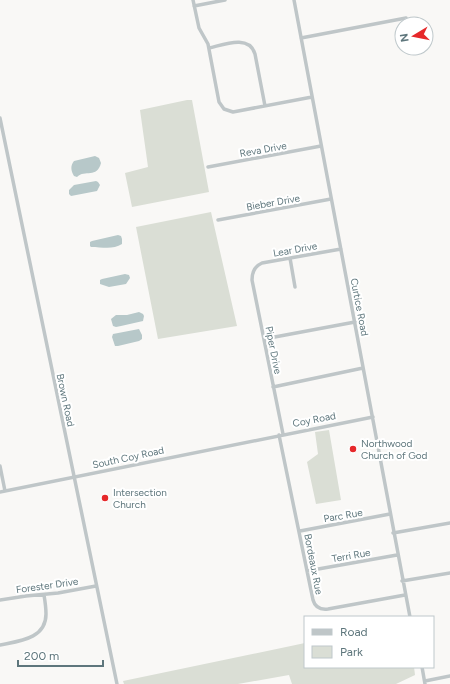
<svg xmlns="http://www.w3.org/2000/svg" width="450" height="684" viewBox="0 0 450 684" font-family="Figtree,sans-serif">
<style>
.green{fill:#daded5}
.water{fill:#b7c8c9}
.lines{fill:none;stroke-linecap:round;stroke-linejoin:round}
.minor{stroke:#bfc6c8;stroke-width:3.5}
.poi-dot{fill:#e6282a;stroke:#fff;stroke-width:1.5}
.labels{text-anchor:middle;stroke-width:4;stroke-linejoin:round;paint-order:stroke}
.street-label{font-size:10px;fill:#5e767c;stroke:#fff}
.poi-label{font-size:10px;fill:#5e767c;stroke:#fff;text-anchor:start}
</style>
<rect width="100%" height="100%" fill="#f9f8f6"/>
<!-- green -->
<path class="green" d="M187,100H192L209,192L132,207L125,173L148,167L140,110Z
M211,212L237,326L158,339L136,227Z
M329,430L341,500L316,504L307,462L318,454L315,432Z
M305,643V667H414L415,675L396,684H292L289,675L238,684H124L123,681Z"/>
<!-- water -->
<path class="water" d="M95,156L99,158L101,163C97,179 85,169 77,177L74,176C71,171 70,166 74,161Z
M96,181L98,182L100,185L97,191L71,196L69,194V190L74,185Z
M118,235L121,236L122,239V244C113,250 102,247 91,247L90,246V242L92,241Z
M125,274L129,275L130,278L126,284L109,287L100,284V280L102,279Z
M139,312L143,314L144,316L143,321L121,326L116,327L113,326L111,319L116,315H127Z
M139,329L142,335V339L139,341L118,346H115L112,337L113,334Z"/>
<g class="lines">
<!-- minor -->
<path class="minor" d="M193,0L199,28L208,44L219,102L224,109L233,112L312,97
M294,0L410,617
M194,6L225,0
M301,38L406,18
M209,48C223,45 249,34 255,54L265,106
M0,118L117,684
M208,167L321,146
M218,220L331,199
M290,258L295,287
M264,339L355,322
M273,387L363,368
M283,434L252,280C252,272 255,266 262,263L341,249
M279,435L313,600C315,607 320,610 328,609L405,595
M0,466L5,491
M0,492L373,417
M300,531L390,514
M393,533L450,523
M307,571L397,555
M402,581L450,573
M0,600L26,596L58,593L96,586
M0,645C19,641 46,639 46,614C46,608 45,601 44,595
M422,667L425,684
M425,681L450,676"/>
</g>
<!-- markers -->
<g class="poi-dot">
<circle cx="353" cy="449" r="4"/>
<circle cx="105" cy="498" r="4"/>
</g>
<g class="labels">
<!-- street labels -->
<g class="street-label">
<text transform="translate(263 149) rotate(-10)" y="4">Reva Drive</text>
<text transform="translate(273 202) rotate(-10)" y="4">Bieber Drive</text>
<text transform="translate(295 249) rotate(-10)" y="4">Lear Drive</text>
<text transform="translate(360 307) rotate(79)" y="4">Curtice Road</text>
<text transform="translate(274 350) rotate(79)" y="4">Piper Drive</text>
<text transform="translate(66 400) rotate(78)" y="4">Brown Road</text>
<text transform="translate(314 419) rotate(-11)" y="4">Coy Road</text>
<text transform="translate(128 457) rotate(-12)" y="4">South Coy Road</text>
<text transform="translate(343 515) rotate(-10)" y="4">Parc Rue</text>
<text transform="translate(351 555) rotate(-10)" y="4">Terri Rue</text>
<text transform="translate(314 564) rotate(79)" y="4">Bordeaux Rue</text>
<text transform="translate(47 585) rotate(-8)" y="4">Forester Drive</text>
</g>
<!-- poi labels -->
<g class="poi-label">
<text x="361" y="447">Northwood<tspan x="361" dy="12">Church of God</tspan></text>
<text x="113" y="496">Intersection<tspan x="113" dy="12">Church</tspan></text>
</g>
</g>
<!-- legend -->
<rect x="304" y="616" width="130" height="52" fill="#ffffff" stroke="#bfc8cb"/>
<rect x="312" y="629" width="20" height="6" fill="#bfc6c8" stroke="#bfc8cb"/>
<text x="340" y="636" font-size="12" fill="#5e767c">Road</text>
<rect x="312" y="646" width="20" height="12" fill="#daded5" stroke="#bfc8cb"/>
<text x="340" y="656" font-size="12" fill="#5e767c">Park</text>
<!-- north arrow -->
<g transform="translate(414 36) rotate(260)"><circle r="19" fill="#ffffff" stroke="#bfc8cb"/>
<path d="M0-3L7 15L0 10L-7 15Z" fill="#e6282a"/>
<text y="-6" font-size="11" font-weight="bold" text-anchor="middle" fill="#5e767c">N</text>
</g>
<!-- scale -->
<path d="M18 660v6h85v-6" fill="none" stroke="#5e767c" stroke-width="2"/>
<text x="24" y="660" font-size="12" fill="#5e767c" stroke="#ffffff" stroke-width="3" paint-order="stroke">200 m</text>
</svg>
